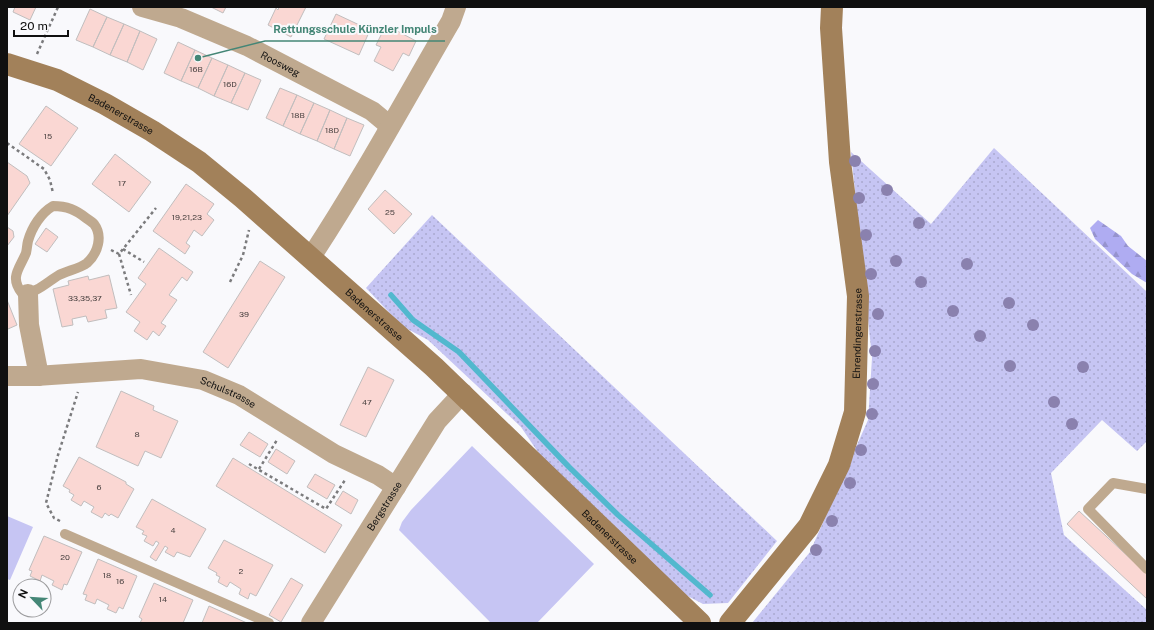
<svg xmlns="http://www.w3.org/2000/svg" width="1154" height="630" viewBox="0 0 1154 630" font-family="'Public Sans',sans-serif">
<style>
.grass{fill:url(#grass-dots)}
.forest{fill:url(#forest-firs)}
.pitch{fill:#c6c5f3}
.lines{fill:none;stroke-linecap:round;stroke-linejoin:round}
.stream{stroke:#52b8ce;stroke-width:5.5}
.building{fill:#fad7d3;stroke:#c1bebe}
.path{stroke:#7b7b7d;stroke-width:2.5;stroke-dasharray:3 3;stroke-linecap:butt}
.lane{stroke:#bfa98f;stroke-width:10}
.street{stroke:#bfa98f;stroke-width:20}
.secondary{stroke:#a2815a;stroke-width:22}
.tree{fill:#8a81ae}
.labels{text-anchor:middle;stroke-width:4;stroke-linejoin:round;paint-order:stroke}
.number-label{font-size:8px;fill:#4a4241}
.street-label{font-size:10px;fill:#101010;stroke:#f9f9fc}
.leader{fill:none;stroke:#448676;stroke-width:1.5}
.callout-dot{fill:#448676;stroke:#f9f9fc;stroke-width:1.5}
.callout-label{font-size:11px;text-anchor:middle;font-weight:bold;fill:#448676;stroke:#f9f9fc;stroke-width:4;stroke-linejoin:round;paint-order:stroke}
</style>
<defs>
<pattern id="grass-dots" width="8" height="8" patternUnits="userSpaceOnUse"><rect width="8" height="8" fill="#c6c5f3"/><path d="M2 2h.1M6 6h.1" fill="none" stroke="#a9a8cf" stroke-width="1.8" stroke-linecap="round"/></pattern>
<pattern id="forest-firs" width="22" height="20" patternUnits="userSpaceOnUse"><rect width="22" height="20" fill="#afacf2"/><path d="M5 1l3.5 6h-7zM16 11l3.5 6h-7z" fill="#9693ce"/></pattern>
</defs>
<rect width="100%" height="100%" fill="#f9f9fc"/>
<!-- grass -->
<path class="grass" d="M994,148L1147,292V441L1137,451L1102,420L1051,473L1064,535L1147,610V623H752L810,552L868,420L872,358L851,152L931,224Z
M432,215L777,541L728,603L703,604L680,592L544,461L521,427L428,340L402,326L366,288Z"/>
<!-- forest -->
<path class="forest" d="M1098,220L1121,236L1128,246L1147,261V283L1132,274L1095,239L1090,228Z"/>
<!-- pitch -->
<path class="pitch" d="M472,446L594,564L537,623H491L399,530L402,522L411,510Z
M7,516L33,527L10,580L7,579Z"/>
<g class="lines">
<!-- stream -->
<path class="stream" d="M391,295L413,320L459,352L569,467L618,515L710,595"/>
</g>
<!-- building -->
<path class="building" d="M15,7H36L30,20L13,12Z
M211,7H226L223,13Z
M279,7H306L291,37L268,25L276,8L278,10Z
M90,9L107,17L93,47L76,40Z
M336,14L370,30L359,55L324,39Z
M107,17L124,24L110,55L93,47Z
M124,24L140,31L127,62L110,55Z
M386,25L416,41L409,56L403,53L393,71L374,61L381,47L376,45Z
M140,31L157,39L143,70L127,62Z
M178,42L195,50L181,81L164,73Z
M195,50L212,58L198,88L181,81Z
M212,58L228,65L214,96L198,88Z
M228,65L245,73L231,103L214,96Z
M245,73L261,80L248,110L231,103Z
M280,88L297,95L283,126L266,118Z
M297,95L314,103L300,134L283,126Z
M314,103L330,110L317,141L300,134Z
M46,106L78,128L51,166L19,144Z
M330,110L347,118L334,149L317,141Z
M347,118L364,125L350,156L334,149Z
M115,154L151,182L129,212L92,184Z
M7,162L27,176L30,183L7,216Z
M186,184L214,204L207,214L214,220L202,236L194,230L186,243L190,246L185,254L153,231Z
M385,190L412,214L394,234L368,209Z
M7,227L13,231L14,237L7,246Z
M46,228L58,237L47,252L35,244Z
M159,248L193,272L187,281L182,277L169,295L177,300L161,323L166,326L159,336L153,331L147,340L134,331L140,322L126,312L146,284L138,278Z
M260,261L285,277L228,368L203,352Z
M109,275L117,308L105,310L107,318L88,322L86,316L72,319L73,325L62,327L53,289L69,285L68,281L88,276L89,280Z
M7,300L17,325L8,329L7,328Z
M368,367L394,380L366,437L340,425Z
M121,391L154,406L153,410L178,421L161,458L145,451L138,466L96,447Z
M249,432L268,444L260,457L240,445Z
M276,449L295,461L287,474L268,462Z
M79,457L126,482V484L134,489L118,518L111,514L109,516L105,513L102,518L91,512L94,507L84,501L81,506L71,500L74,495L69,492L70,490L63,486Z
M233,458L342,525L325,553L216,486Z
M315,474L335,485L327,499L307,487Z
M343,491L358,500L351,514L335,504Z
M152,499L206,529L190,557L177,552L174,557L165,552L168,548L165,546L156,561L150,557L159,543L156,541L153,546L144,541L147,536L142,534L144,531L136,527Z
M1079,511L1147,574V599L1067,524Z
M44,536L82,552L67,585L64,584L62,590L52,585L54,581L42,575L40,581L30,576L32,571L29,570Z
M224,540L273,565L256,596L250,593L248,599L239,594L241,589L230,582L227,587L218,582L220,577L216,575L217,573L208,568Z
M98,559L137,576L123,609L119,607L116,613L107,609L109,605L97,599L95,604L85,600L87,595L83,594Z
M291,578L303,585L281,622L269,615Z
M154,583L193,600L183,623H140L142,619L139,617Z
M209,606L247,623H202Z"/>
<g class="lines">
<!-- path -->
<path class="path" d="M37,54L58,7
M7,143L44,169L50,180L53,193
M123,249L144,262
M111,250L119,254L156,208
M119,254L131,295
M230,282L243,255L249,230
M249,464L326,509L345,480
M259,469L277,440
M60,521L54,518L46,503L58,455L78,392"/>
<!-- lane -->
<path class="lane" d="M53,206C67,206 76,210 86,218C89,220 92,222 94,224C103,236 98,253 87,263C81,268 67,271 59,275C47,282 36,294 22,293C9,277 20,268 26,253C27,249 27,245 28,241C32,227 41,213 53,206Z
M1147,489L1113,483L1088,509L1147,569
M65,534L269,623"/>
<!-- street -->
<g class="street">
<path id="s1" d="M142,7L181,18L247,46L372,111L390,126"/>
<path d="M311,257C361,181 405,100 451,21L456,7"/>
<path d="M28,294L29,325L39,376"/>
<path id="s2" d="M7,376H36L141,369L203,380L239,395L334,454L378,475L396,487"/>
<path id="s3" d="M311,623L437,421L463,393"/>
</g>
<!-- secondary -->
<g class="secondary">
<path id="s4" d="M7,64L57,80L105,104L152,131L199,162L243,198L434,367L700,623"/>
<path id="s5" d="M730,623L809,526L839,465L855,412L858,296L840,162L831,28L832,7"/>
</g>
</g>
<!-- trees -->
<g class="tree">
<circle cx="855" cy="161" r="6"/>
<circle cx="887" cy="190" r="6"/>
<circle cx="859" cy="198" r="6"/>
<circle cx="919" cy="223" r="6"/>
<circle cx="866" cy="235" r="6"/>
<circle cx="896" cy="261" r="6"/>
<circle cx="967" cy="264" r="6"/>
<circle cx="871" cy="274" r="6"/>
<circle cx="921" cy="282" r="6"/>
<circle cx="1009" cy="303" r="6"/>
<circle cx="953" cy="311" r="6"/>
<circle cx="878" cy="314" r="6"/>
<circle cx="1033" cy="325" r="6"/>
<circle cx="980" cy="336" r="6"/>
<circle cx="875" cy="351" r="6"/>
<circle cx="1010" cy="366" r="6"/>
<circle cx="1083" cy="367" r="6"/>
<circle cx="873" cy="384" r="6"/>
<circle cx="1054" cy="402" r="6"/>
<circle cx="872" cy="414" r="6"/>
<circle cx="1072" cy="424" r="6"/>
<circle cx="861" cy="450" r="6"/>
<circle cx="850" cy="483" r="6"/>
<circle cx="832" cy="521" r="6"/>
<circle cx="816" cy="550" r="6"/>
</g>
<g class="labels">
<!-- number labels -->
<g class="number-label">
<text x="196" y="72">16B</text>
<text x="230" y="87">16D</text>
<text x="298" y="118">18B</text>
<text x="332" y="133">18D</text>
<text x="48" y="139">15</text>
<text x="122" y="186">17</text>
<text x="390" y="215">25</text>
<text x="187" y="220">19,21,23</text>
<text x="85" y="301">33,35,37</text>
<text x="244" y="317">39</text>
<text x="367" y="405">47</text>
<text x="137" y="437">8</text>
<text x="99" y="490">6</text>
<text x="173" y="533">4</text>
<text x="65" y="560">20</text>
<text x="241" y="574">2</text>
<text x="107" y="578">18</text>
<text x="120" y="584">16</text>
<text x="163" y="602">14</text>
</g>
<!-- street labels -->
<g class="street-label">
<text dy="4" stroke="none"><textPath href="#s1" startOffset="150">Roosweg</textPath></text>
<text dy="4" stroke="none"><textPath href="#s4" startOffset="125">Badenerstrasse</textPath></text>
<text dy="4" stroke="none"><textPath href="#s4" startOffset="449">Badenerstrasse</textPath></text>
<text dy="4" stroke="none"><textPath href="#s5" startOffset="327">Ehrendingerstrasse</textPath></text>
<text dy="4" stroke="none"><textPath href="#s2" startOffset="225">Schulstrasse</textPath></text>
<text dy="4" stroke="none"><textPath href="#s3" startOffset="138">Bergstrasse</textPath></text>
<text dy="4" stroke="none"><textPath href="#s4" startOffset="773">Badenerstrasse</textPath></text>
</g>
</g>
<!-- callouts -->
<path class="leader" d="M198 58L265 41H445"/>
<circle class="callout-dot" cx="198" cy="58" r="4"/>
<g class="callout-label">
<text x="355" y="33">Rettungsschule Künzler Impuls</text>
</g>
<!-- border -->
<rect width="1154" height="630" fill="none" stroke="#101010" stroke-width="16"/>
<!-- north arrow -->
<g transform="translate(32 598) rotate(295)"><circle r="19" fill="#f9f9fc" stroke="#9c9c9e"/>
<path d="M0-3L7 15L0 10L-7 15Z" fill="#448676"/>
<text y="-6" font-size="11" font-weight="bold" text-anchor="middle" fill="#101010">N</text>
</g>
<!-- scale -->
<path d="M14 30v6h54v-6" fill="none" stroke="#101010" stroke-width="2"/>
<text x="20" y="30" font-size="12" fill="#101010" stroke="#f9f9fc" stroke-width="3" paint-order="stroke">20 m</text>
</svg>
